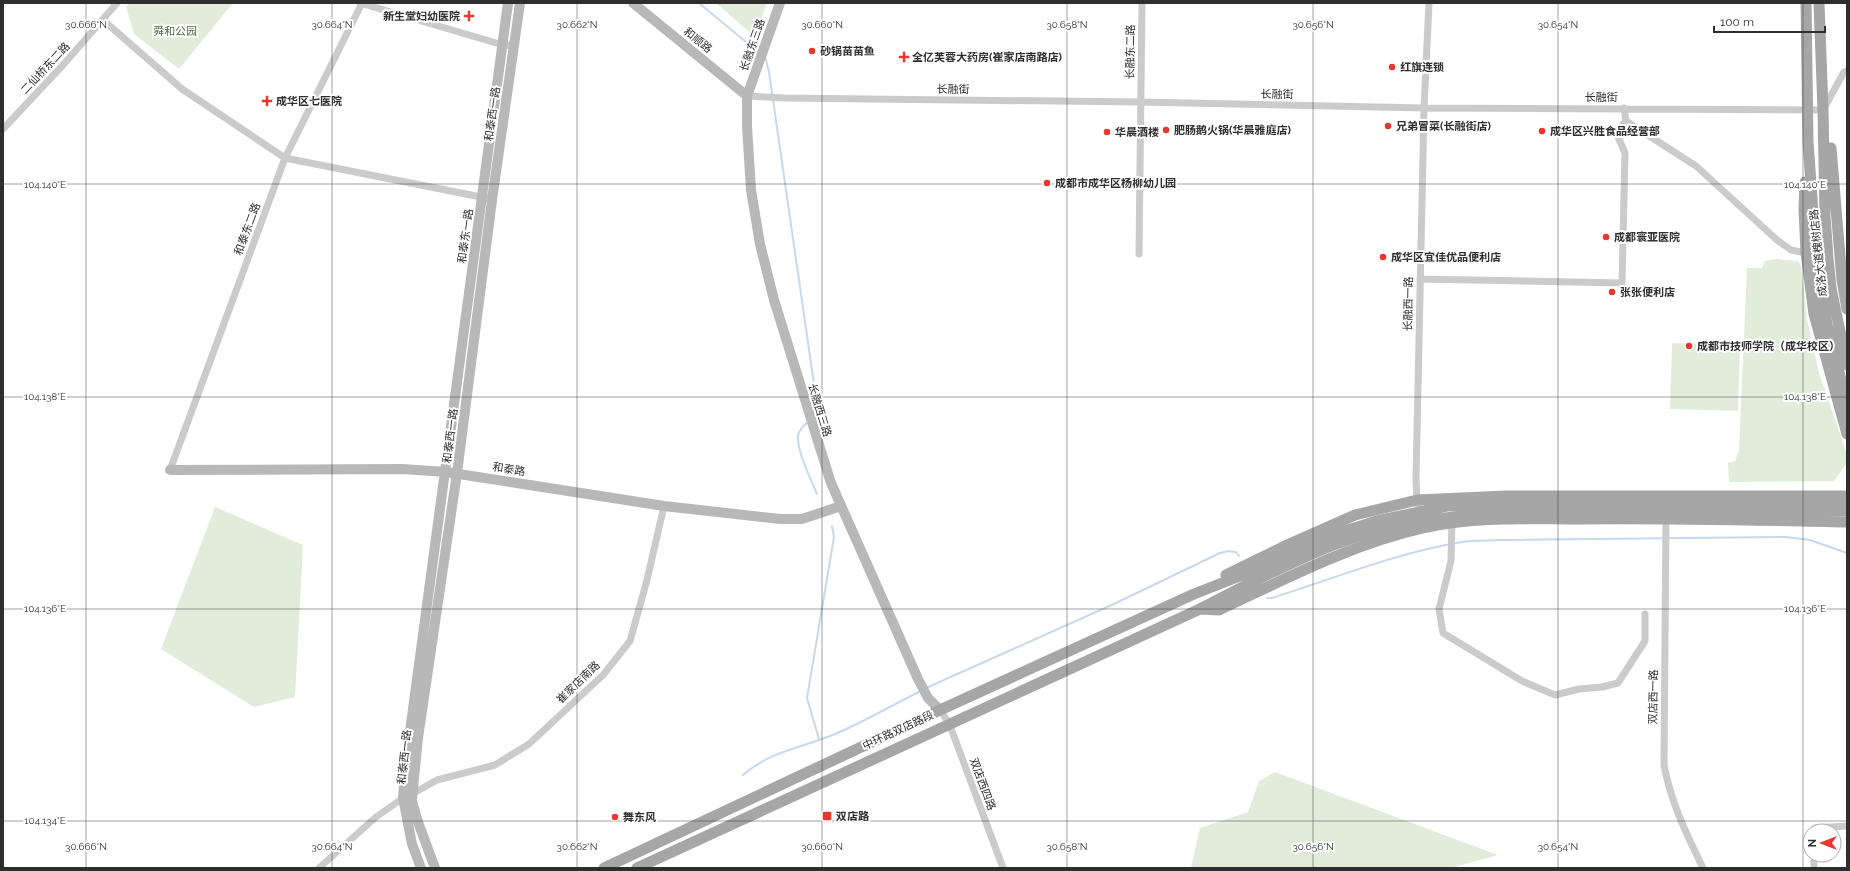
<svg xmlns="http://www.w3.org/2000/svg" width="1850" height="871" viewBox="0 0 1850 871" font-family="Raleway,'Noto Sans SC',sans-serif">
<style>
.green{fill:#e2ecdb}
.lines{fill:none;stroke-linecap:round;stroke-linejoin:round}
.stream{stroke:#c7d9ec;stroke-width:2}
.street{stroke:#cbcbcb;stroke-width:7}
.secondary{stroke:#b8b8b8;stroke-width:10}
.primary{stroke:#a6a6a6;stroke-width:11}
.primary-bridge{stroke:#a6a6a6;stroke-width:11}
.ticks{fill:none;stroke:#2e2e2e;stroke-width:1;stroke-opacity:0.45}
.poi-dot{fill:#e8372d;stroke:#fff;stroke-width:1.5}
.labels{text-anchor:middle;stroke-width:4;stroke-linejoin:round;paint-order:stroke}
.poi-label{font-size:11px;font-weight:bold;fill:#2e2e2e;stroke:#fff;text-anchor:start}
.park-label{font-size:11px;fill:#4b6b3b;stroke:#fff}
.street-label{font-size:11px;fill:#2e2e2e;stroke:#fff}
.ticks-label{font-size:10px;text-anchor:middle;fill:#2e2e2e;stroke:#fff;stroke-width:4;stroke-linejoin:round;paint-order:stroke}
</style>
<rect width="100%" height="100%" fill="#fff"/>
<!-- green -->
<path class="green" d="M130,3H233L179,69L134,34L126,7Z
M716,3H767L755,37Z
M1776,259L1798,261L1801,266L1807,319L1819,373L1847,454V463L1834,481L1729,482L1728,463L1735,461L1739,450L1747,268H1762L1765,261Z
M1672,343L1740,345L1738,411L1670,409Z
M215,507L303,545L295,697L254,707L161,649Z
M1275,772L1498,855L1451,868H1191L1200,828L1248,812L1259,781Z"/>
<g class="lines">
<!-- stream -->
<path class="stream" d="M699,3L758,52
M764,58L766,60L769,72L815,391L817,404L815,415
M807,423C803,426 799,431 798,436C797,452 811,479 817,494
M1267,598H1272C1335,578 1396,553 1462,542C1473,540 1486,541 1498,540L1786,537L1810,540L1847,553
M926,688L1116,603L1220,553L1229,551L1236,552L1239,556
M819,739L807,698L834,537L832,526
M743,775C772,750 802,748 835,734C864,722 892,705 921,691"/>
<!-- street -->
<path class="street" d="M360,3L503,45L514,46
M103,20L182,89L285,158L486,198
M747,96L784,98L1139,102L1424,108L1823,110L1844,72L1847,71
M1624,108L1626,121L1696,166L1777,240L1791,250L1806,253
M3,129L63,65L117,3
M1139,254L1142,3
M1420,279L1622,283L1625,153L1616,132L1626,121
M170,470L285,158L362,3
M1420,516L1417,500L1416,479L1424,108L1429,3
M1666,518L1664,765C1671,803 1686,833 1703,868
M1452,523L1451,561L1439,609L1443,633L1522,681L1555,695L1579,689L1602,687L1618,683L1645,641V614
M940,710L949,723L1003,868
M412,794L437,780L495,765L529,744L603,675L630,641L647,580L664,506
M1815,831V828L1847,826
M319,868L376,817L403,798
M1814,868V855"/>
<!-- secondary -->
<path class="secondary" d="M633,3L747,96
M780,3L747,96V126L751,190L760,244L774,300L831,483L918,679L928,698L940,710
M170,470L402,469L446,472L664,506L780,519H802L841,506
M421,868L412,844L403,798L406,761L508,3
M435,868L418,822L412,801L413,788L418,738L457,473L492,200L520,3"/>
<!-- primary -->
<path class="primary" d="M1806,3L1808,142L1817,268L1827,324L1847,404
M1819,3L1823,110L1825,216L1828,258L1831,288L1847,365
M1831,148L1842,280L1847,309
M1805,182L1804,210L1806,253L1814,314L1847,434
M1226,575L1287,545L1355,515L1417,500L1506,496H1847
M1201,609L1219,610C1285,579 1352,544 1423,528C1474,516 1527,519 1578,519C1668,518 1757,520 1847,522
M604,868L940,710L1194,594L1260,568
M637,868L1200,609L1264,576"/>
<!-- primary-bridge -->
<path class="primary-bridge" d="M1260,568L1335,534L1377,521L1447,506L1493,503L1847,502
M1264,576C1289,565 1313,552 1339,543C1388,524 1442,518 1494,512L1847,511"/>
</g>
<!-- ticks -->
<path class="ticks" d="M86,3V868M332,3V868M577,3V868M822,3V868M1067,3V868M1313,3V868M1558,3V868M1803,3V868M3,184H1847M3,397H1847M3,609H1847M3,821H1847"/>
<!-- markers -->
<g class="poi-dot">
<path d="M467 10h4v4h4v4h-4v4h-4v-4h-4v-4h4z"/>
<circle cx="812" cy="51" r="4"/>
<path d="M902 51h4v4h4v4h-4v4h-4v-4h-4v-4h4z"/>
<circle cx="1392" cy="67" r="4"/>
<path d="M265 95h4v4h4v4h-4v4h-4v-4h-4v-4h4z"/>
<circle cx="1388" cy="126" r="4"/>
<circle cx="1166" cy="130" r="4"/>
<circle cx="1542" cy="131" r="4"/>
<circle cx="1107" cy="132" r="4"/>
<circle cx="1047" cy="183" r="4"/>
<circle cx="1606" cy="237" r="4"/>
<circle cx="1383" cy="257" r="4"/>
<circle cx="1612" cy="292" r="4"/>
<circle cx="1689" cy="346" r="4"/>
<rect x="822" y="811" width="10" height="10" rx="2"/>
<circle cx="615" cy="817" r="4"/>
</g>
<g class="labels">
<!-- poi labels -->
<g class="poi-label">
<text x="460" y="20" text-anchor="end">新生堂妇幼医院</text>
<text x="820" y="55">砂锅苗苗鱼</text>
<text x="912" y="61">全亿芙蓉大药房(崔家店南路店)</text>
<text x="1400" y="71">红旗连锁</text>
<text x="276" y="105">成华区七医院</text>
<text x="1396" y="130">兄弟冒菜(长融街店)</text>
<text x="1174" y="134">肥肠鹅火锅(华晨雅庭店)</text>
<text x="1550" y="135">成华区兴胜食品经营部</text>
<text x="1115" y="136">华晨酒楼</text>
<text x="1055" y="187">成都市成华区杨柳幼儿园</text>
<text x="1614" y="241">成都寰亚医院</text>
<text x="1391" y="261">成华区宜佳优品便利店</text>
<text x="1620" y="296">张张便利店</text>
<text x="1697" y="350">成都市技师学院（成华校区）</text>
<text x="836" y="820">双店路</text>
<text x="623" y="821">舞东风</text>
</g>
<!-- park labels -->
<g class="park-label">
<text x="175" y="35">舜和公园</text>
</g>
<!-- street labels -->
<g class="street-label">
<text transform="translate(698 40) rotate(39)" y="4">和顺路</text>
<text transform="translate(752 45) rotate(-71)" y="4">长融东三路</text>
<text transform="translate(1130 52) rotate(-89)" y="4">长融东二路</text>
<text transform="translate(45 68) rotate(-47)" y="4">二仙桥东二路</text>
<text transform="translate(953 89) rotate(1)" y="4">长融街</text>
<text transform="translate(1277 94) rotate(1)" y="4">长融街</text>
<text x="1601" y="101">长融街</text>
<text transform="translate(492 114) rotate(-82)" y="4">和泰西一路</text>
<text transform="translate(247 229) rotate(-70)" y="4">和泰东二路</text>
<text transform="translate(465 236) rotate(-82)" y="4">和泰东一路</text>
<text transform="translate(1818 253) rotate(-96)" y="4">成洛大道槐树店路</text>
<text transform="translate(1408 304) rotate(-89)" y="4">长融西一路</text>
<text transform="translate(820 410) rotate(73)" y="4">长融西三路</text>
<text transform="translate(450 436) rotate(-83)" y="4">和泰西一路</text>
<text transform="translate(509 469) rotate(9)" y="4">和泰路</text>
<text transform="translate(578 682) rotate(-44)" y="4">崔家店南路</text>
<text transform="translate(1653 697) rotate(-89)" y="4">双店西一路</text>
<text transform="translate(898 730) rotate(-25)" y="4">中环路双店路段</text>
<text transform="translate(404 757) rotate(-84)" y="4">和泰西一路</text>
<text transform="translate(983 784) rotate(70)" y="4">双店西四路</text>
</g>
</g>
<g class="ticks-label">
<text x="86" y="28">30.666°N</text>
<text x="332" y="28">30.664°N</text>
<text x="577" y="28">30.662°N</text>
<text x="822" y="28">30.660°N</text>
<text x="1067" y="28">30.658°N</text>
<text x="1313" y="28">30.656°N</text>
<text x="1558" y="28">30.654°N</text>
<text x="1805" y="188">104.140°E</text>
<text x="45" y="188">104.140°E</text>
<text x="1805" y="400">104.138°E</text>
<text x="45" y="400">104.138°E</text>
<text x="1805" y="612">104.136°E</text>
<text x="45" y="612">104.136°E</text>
<text x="45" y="824">104.134°E</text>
<text x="86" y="850">30.666°N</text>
<text x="332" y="850">30.664°N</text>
<text x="577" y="850">30.662°N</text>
<text x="822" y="850">30.660°N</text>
<text x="1067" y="850">30.658°N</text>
<text x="1313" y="850">30.656°N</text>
<text x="1558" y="850">30.654°N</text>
</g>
<!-- border -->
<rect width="1850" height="871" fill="none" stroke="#2e2e2e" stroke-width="8"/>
<!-- north arrow -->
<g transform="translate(1822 843) rotate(270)"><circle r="19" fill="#ffffff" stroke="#ababab"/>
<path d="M0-3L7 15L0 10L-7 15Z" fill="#e8372d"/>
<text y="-6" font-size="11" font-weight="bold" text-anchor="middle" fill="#2e2e2e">N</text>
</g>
<!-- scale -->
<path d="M1714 26v6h111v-6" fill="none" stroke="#2e2e2e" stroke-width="2"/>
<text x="1720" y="26" font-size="12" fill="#2e2e2e" stroke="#ffffff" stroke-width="3" paint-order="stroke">100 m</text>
</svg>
